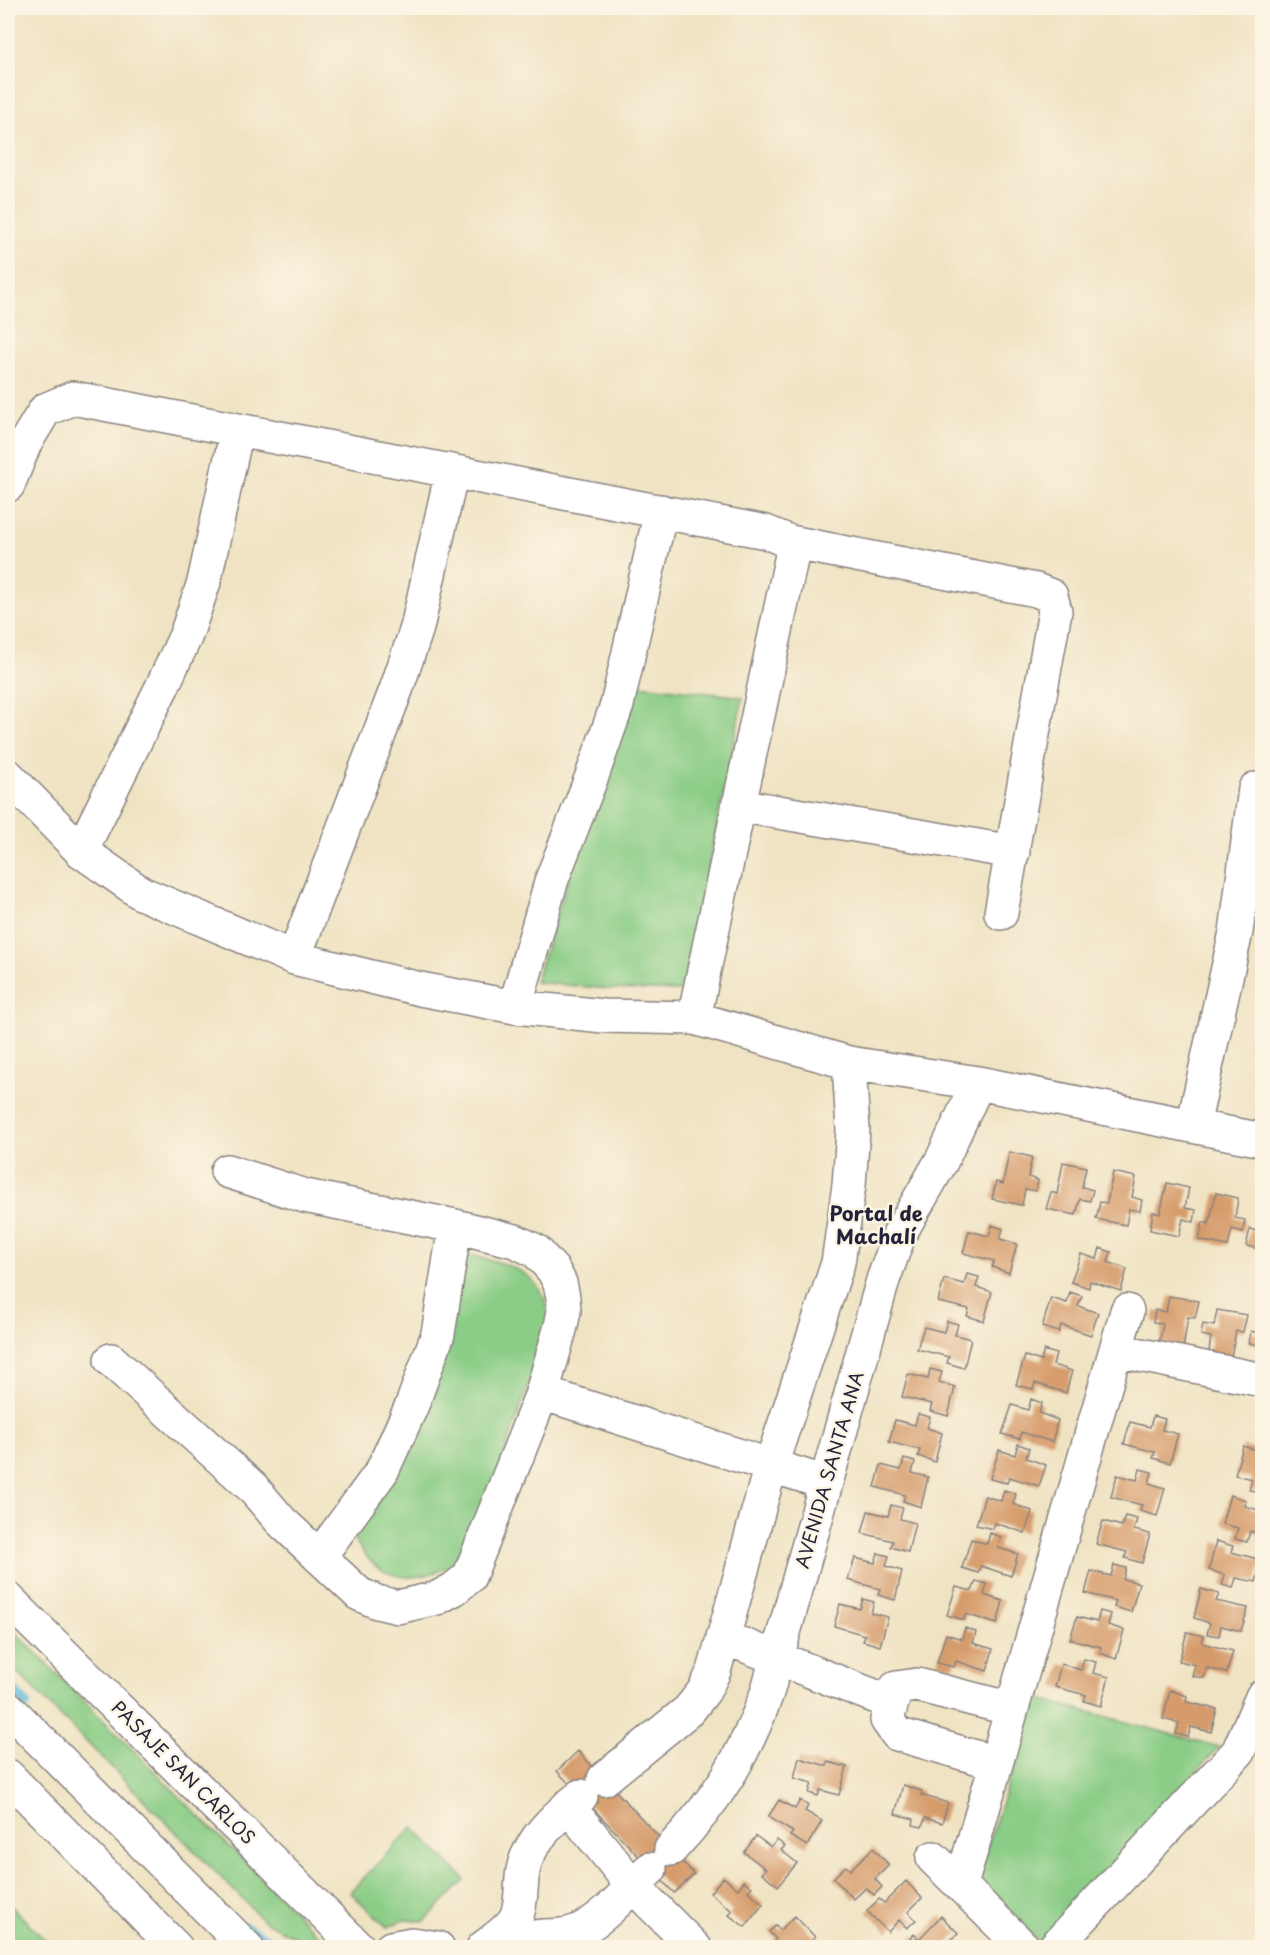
<svg xmlns="http://www.w3.org/2000/svg" width="1270" height="1955" viewBox="0 0 1270 1955" font-family="'Playpen Sans',sans-serif">
<style>
.green{fill:#8bcd86;stroke:#567860;stroke-width:1.5}
.lines{fill:none;stroke-linecap:round;stroke-linejoin:round}
.stream{stroke:#5fb9dd;stroke-width:10}
.building{fill:#d69b6a}
.minor-casing{stroke:#89827f;stroke-width:36}
.major-casing{stroke:#89827f;stroke-width:36}
.minor{stroke:#fff;stroke-width:33}
.major{stroke:#fff;stroke-width:33}
.labels{text-anchor:middle;stroke-width:5;stroke-linejoin:round;paint-order:stroke}
.street-label{font-size:18px;fill:#22223b;stroke:#fcf5e5}
.neighbourhood-label{font-size:20px;font-weight:bold;fill:#22223b;stroke:#fcf5e5}
</style>
<rect width="100%" height="100%" fill="#fcf5e5"/>
<filter id="ink" filterUnits="userSpaceOnUse"><feTurbulence type="fractalNoise" baseFrequency=".0167" numOctaves="2"/><feDisplacementMap in="SourceGraphic" scale="12" xChannelSelector="R" yChannelSelector="G"/><feConvolveMatrix kernelMatrix="1 2 1 2 8 2 1 2 1" color-interpolation-filters="sRGB"/></filter>
<filter id="wash" filterUnits="userSpaceOnUse"><feTurbulence type="fractalNoise" baseFrequency=".008" numOctaves="4" result="noise"/><feDisplacementMap in="SourceGraphic" scale="24" xChannelSelector="R" yChannelSelector="G"/><feGaussianBlur stdDeviation="1.35" result="paint"/><feColorMatrix in="noise" values="0 0 0 0 0 0 0 0 0 0 0 0 0 0 0 0 0 1.4 0 .05"/><feComposite in="paint" operator="in"/></filter>
<g filter="url(#wash)">
<rect width="100%" height="100%" fill="#f0e3c3"/>
<!-- green -->
<path class="green" d="M631,684L743,697L683,991L608,989L535,982Z
M457,1252C505,1264 547,1267 550,1326L469,1552C445,1574 407,1587 377,1567C367,1561 355,1540 348,1530Z
M8,1625L330,1947H314L265,1922L8,1663Z
M1036,1698L1219,1747L1039,1942L976,1881Z
M413,1827L465,1880L425,1921L404,1920L387,1927L350,1892Z
M8,1903L52,1947H8Z"/>
<g class="lines">
<!-- stream -->
<path class="stream" d="M8,1685L26,1704
M244,1927L284,1948"/>
</g>
<g id="blocks">
<!-- building -->
<path class="building" d="M1009,1152L1032,1157L1028,1177L1038,1180L1036,1191L1025,1189L1022,1205L992,1199L996,1182L1003,1184Z
M1063,1162L1086,1167L1082,1187L1093,1190L1090,1201L1080,1199L1076,1215L1046,1209L1051,1192L1057,1194Z
M1113,1172L1136,1177L1132,1197L1142,1200L1140,1211L1129,1209L1126,1225L1096,1219L1100,1202L1107,1203Z
M1167,1183L1189,1188L1185,1208L1196,1210L1194,1222L1183,1219L1179,1236L1150,1230L1153,1212L1160,1214Z
M1216,1193L1238,1198L1235,1218L1245,1220L1243,1232L1232,1229L1228,1246L1199,1240L1203,1222L1209,1224Z
M1262,1206V1249L1246,1246L1250,1229L1256,1231Z
M992,1225L1003,1229L1000,1239L1017,1244L1009,1273L992,1267L994,1261L963,1253L969,1231L989,1236Z
M1100,1248L1111,1252L1108,1262L1127,1269L1121,1291L1090,1281L1089,1288L1071,1282L1081,1254L1097,1259Z
M967,1274L979,1277L976,1287L992,1292L984,1321L967,1316L969,1309L938,1302L944,1279L964,1284Z
M1070,1292L1082,1296L1078,1306L1098,1313L1091,1335L1061,1325L1059,1332L1042,1327L1051,1298L1067,1303Z
M1169,1296L1199,1301L1195,1318L1188,1317L1183,1349L1159,1344L1163,1324L1153,1322L1155,1310L1166,1312Z
M1217,1310L1247,1315L1243,1332L1236,1331L1230,1362L1208,1358L1211,1337L1201,1335L1203,1324L1214,1326Z
M947,1321L958,1324L955,1335L971,1339L964,1368L947,1363L949,1357L917,1349L924,1327L944,1332Z
M1251,1331L1262,1334V1367L1256,1365L1260,1345L1249,1343Z
M1044,1350L1056,1354L1053,1365L1072,1371L1066,1393L1035,1383L1033,1389L1016,1385L1025,1356L1041,1361Z
M930,1369L942,1372L939,1382L955,1387L948,1416L930,1411L932,1404L902,1397L908,1374L928,1379Z
M1031,1399L1042,1403L1039,1413L1058,1420L1052,1442L1021,1432L1020,1439L1002,1434L1012,1405L1028,1410Z
M918,1414L930,1417L927,1428L942,1433L935,1462L918,1456L920,1450L889,1442L895,1420L915,1425Z
M1153,1416L1165,1419L1162,1430L1178,1434L1170,1463L1153,1458L1155,1452L1124,1444L1130,1422L1150,1427Z
M1018,1444L1029,1448L1026,1458L1046,1465L1039,1486L1009,1477L1007,1483L990,1479L999,1450L1015,1455Z
M1243,1446L1260,1451L1258,1457L1262,1458V1483L1260,1492L1249,1490L1252,1479L1235,1475Z
M904,1459L915,1462L912,1473L928,1477L921,1507L903,1501L905,1495L875,1487L881,1465L901,1470Z
M1140,1469L1152,1472L1149,1483L1165,1488L1157,1516L1140,1511L1142,1505L1111,1497L1117,1475L1137,1480Z
M1004,1490L1016,1494L1013,1504L1032,1511L1025,1533L995,1523L993,1529L976,1525L985,1496L1001,1501Z
M1230,1495L1246,1500L1245,1506L1262,1511V1535L1250,1531L1247,1542L1235,1539L1238,1528L1222,1524Z
M891,1505L903,1508L900,1519L915,1523L908,1552L891,1547L893,1541L862,1533L868,1511L888,1516Z
M1125,1516L1137,1519L1134,1530L1150,1534L1142,1563L1125,1558L1127,1552L1096,1544L1103,1521L1122,1526Z
M990,1533L1001,1537L998,1548L1018,1554L1011,1576L981,1566L978,1573L962,1568L971,1539L987,1544Z
M1216,1541L1233,1546L1231,1552L1262,1560L1256,1582L1236,1578L1233,1588L1222,1585L1225,1575L1209,1570Z
M878,1553L889,1556L886,1566L902,1571L895,1600L878,1595L880,1589L848,1580L855,1558L875,1563Z
M1114,1565L1126,1568L1123,1579L1139,1583L1131,1612L1114,1607L1116,1601L1085,1593L1091,1571L1111,1576Z
M976,1581L987,1584L984,1595L1003,1601L997,1624L966,1614L964,1620L947,1615L956,1587L972,1591Z
M1201,1589L1219,1594L1216,1601L1248,1608L1241,1631L1221,1626L1219,1636L1207,1634L1210,1623L1194,1618Z
M863,1599L874,1602L871,1613L888,1617L880,1646L863,1641L865,1635L834,1626L840,1604L860,1609Z
M1100,1611L1111,1614L1108,1625L1124,1630L1116,1659L1100,1653L1101,1647L1070,1639L1077,1617L1097,1622Z
M965,1628L976,1632L973,1643L993,1649L987,1671L956,1661L954,1667L937,1663L946,1634L962,1639Z
M1187,1632L1204,1636L1202,1643L1233,1651L1227,1673L1207,1668L1204,1678L1192,1676L1195,1665L1179,1661Z
M1084,1659L1096,1662L1093,1673L1109,1677L1101,1706L1084,1701L1086,1695L1055,1687L1061,1664L1081,1670Z
M1170,1690L1187,1696L1186,1702L1217,1709L1211,1732L1191,1727L1188,1737L1176,1734L1179,1723L1163,1719Z
M578,1751L694,1874L674,1893L557,1771Z
M799,1758L827,1766L828,1762L847,1767L839,1795L820,1790L818,1796L809,1793L812,1783L794,1778Z
M903,1785L922,1791L921,1795L948,1803L942,1823L925,1818L922,1827L913,1825L914,1819L895,1814Z
M779,1800L795,1809L800,1800L808,1806L805,1811L822,1821L807,1846L790,1836L793,1832L768,1817Z
M756,1836L771,1847L777,1840L785,1846L781,1850L797,1863L778,1886L762,1873L766,1869L744,1852Z
M873,1848L889,1865L875,1879L882,1887L874,1895L866,1888L854,1899L833,1878L846,1866L850,1870Z
M723,1877L738,1889L744,1881L752,1887L748,1891L763,1904L745,1927L729,1915L732,1911L710,1893Z
M906,1881L922,1898L908,1912L916,1920L907,1928L899,1920L888,1932L867,1911L879,1899L884,1903Z
M795,1916L815,1937L804,1948H768L776,1939L769,1932L776,1925L780,1930Z
M941,1916L958,1933L943,1948L902,1946L914,1934L919,1939Z"/>
</g>
</g>
<g filter="url(#ink)">
<use href="#blocks" fill-opacity="0" stroke="#89827f" stroke-width="1.5"/>
<g class="lines">
<!-- minor casing -->
<g class="minor-casing">
<path id="minor" d="M8,485L25,443L45,410L73,398L766,532L790,542L792,555L694,1018
M790,542L1036,590L1051,596L1055,611L1001,913
M8,776L81,851L141,893L294,958L420,989L515,1007L604,1016L694,1018L849,1063L978,1083L1262,1140
M738,805L1013,852
M81,851L162,687L186,635L204,582L237,430
M294,958L396,690L417,628L452,471
M515,1007L552,879L592,776L617,705L661,511
M1193,1126L1236,932L1255,789
M1116,1350L1262,1380
M111,1360L252,1487L281,1521L359,1594L377,1602L398,1607L437,1598L454,1589L469,1577L542,1393L561,1326L564,1311L563,1297L560,1283L553,1270L536,1251L515,1241L455,1226L305,1196L227,1171
M542,1393L826,1483
M319,1557L382,1471L412,1405L438,1334L455,1226
M8,1599L359,1948
M723,1637L892,1703
M996,1763L897,1734L887,1720L896,1688L917,1685L1012,1709
M604,1779L689,1710L704,1691L714,1671L771,1465L838,1263L849,1185L853,1130L849,1063
M568,1806L632,1885L695,1948
M671,1849C717,1800 744,1757 767,1693L883,1280L900,1233L942,1160L978,1083
M933,1858L1024,1948
M961,1885L1127,1311
M391,1948L412,1944L438,1948
M483,1948C494,1939 512,1928 517,1915C524,1896 518,1875 528,1855C539,1831 561,1812 581,1796
M513,1948C536,1928 556,1942 580,1930C607,1917 628,1889 650,1869
M1054,1948L1238,1752L1262,1697"/>
</g>
<!-- major casing -->
<g class="major-casing">
<path id="major" d="M8,1708L247,1948
M8,1776L176,1948"/>
</g>
<!-- minor -->
<use href="#minor" class="minor"/>
<!-- major -->
<use href="#major" class="major"/>
</g>
</g>
<g class="labels">
<!-- street labels -->
<g class="street-label">
<text transform="translate(830 1470) rotate(-74)" y="6">AVENIDA SANTA ANA</text>
<text transform="translate(183 1773) rotate(45)" y="6">PASAJE SAN CARLOS</text>
</g>
<!-- neighbourhood labels -->
<g class="neighbourhood-label">
<text x="876" y="1221">Portal de<tspan x="876" dy="23">Machalí</tspan></text>
</g>
</g>
<!-- margin -->
<rect width="1270" height="1955" fill="none" stroke="#fcf5e5" stroke-width="30"/>
</svg>
